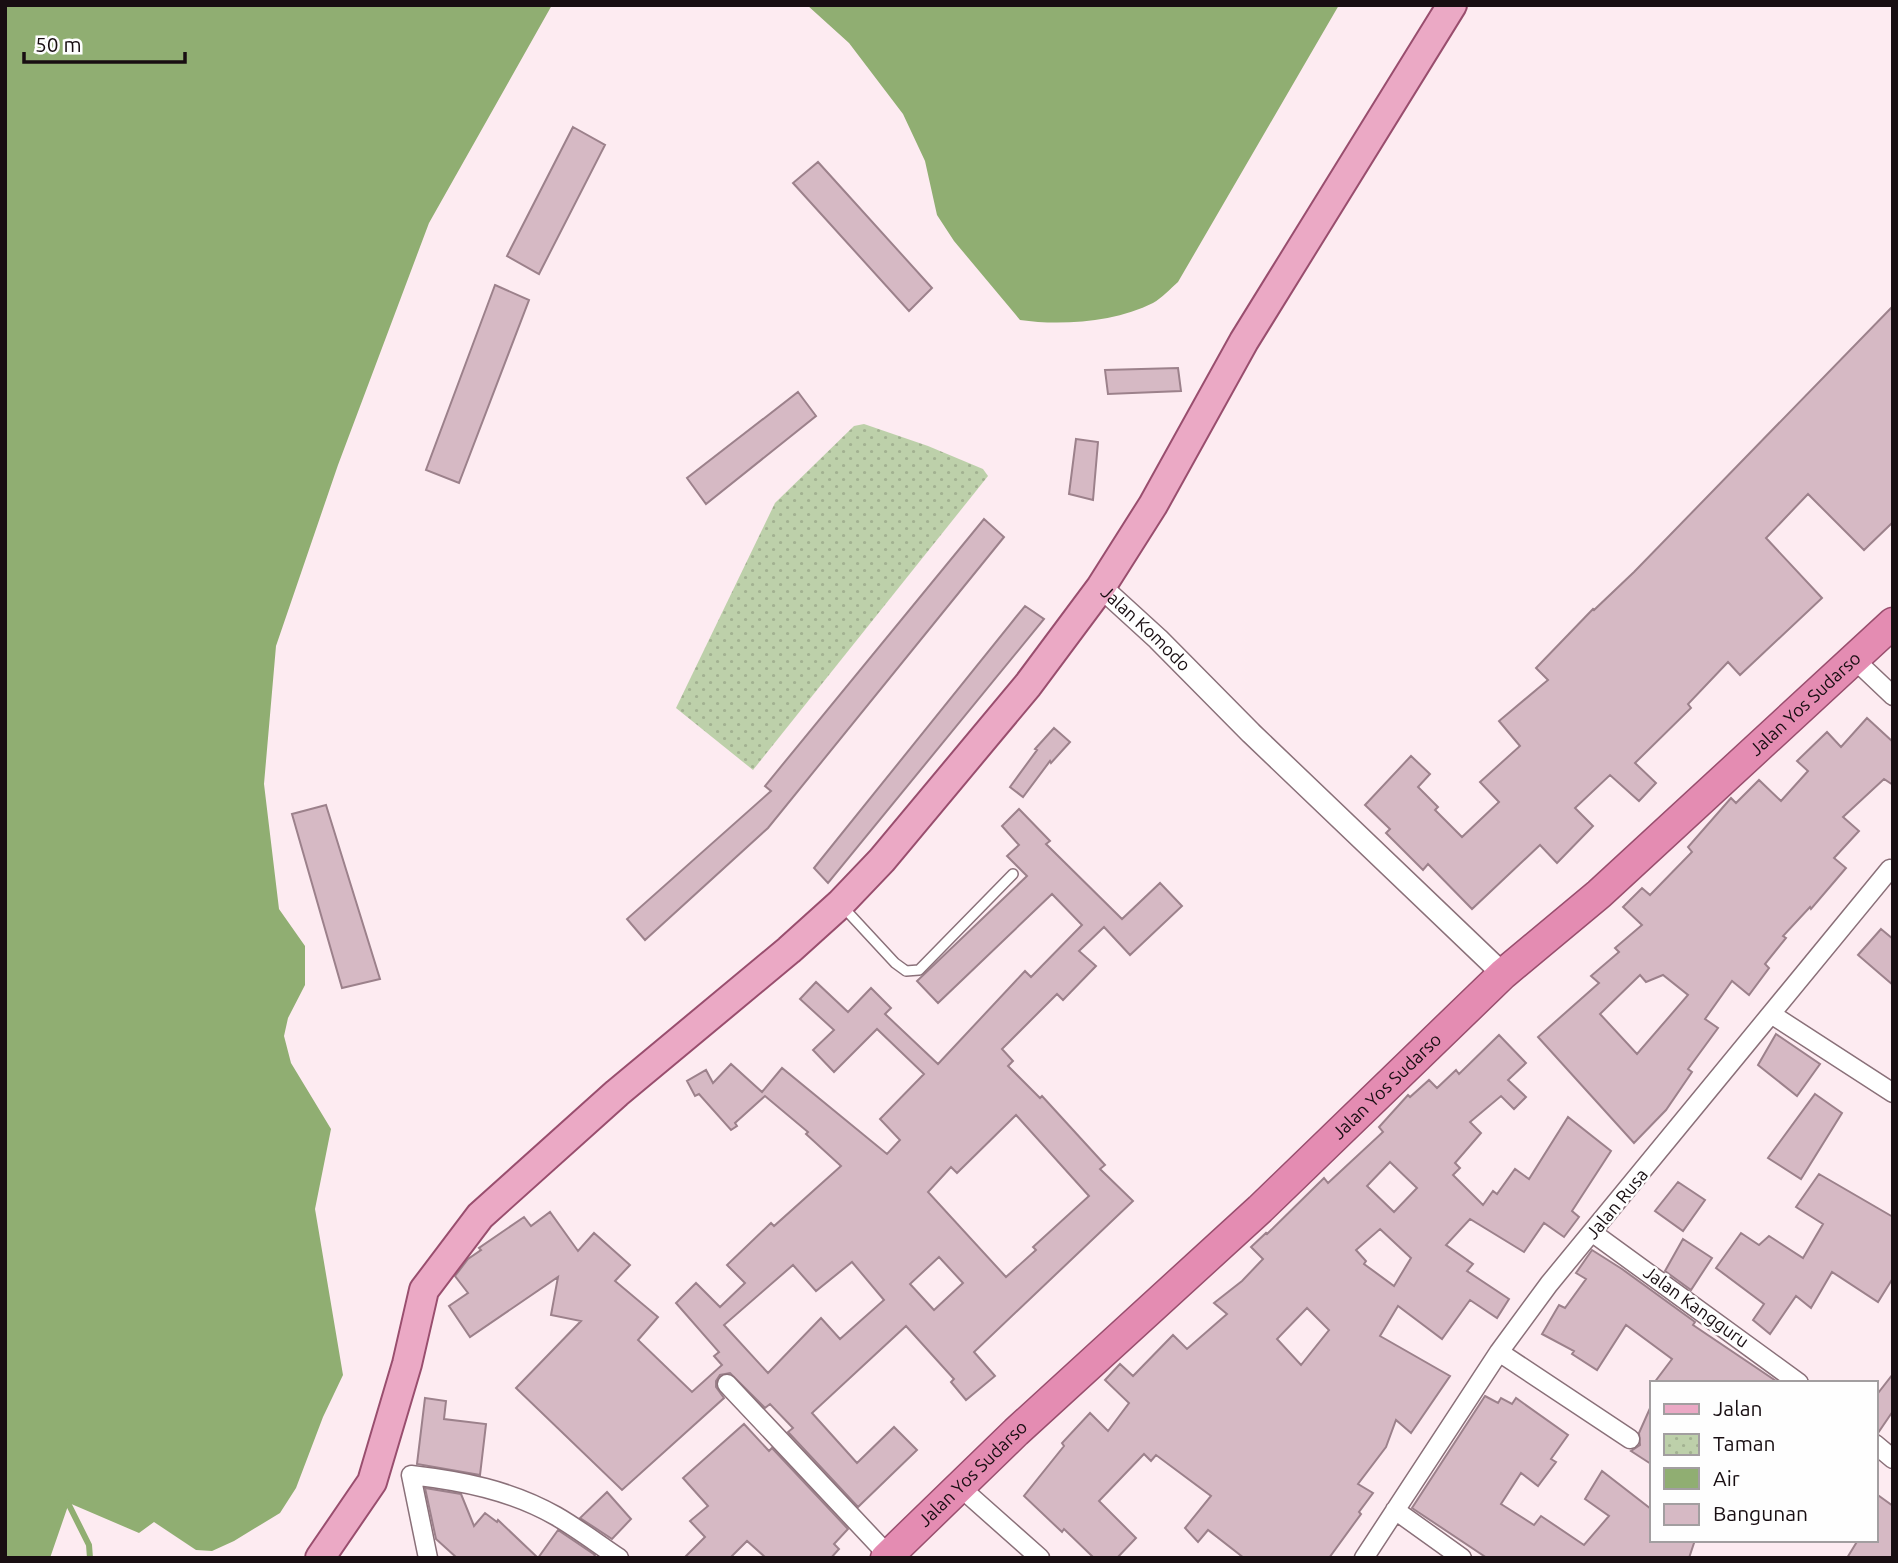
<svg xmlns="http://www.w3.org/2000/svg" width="1898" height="1563" viewBox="0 0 1898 1563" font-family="Ubuntu,sans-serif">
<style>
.park{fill:url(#park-dots)}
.water{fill:#90ae72}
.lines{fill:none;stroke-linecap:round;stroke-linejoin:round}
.stream{stroke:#90ae72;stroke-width:6}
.building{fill:#d6b9c4;stroke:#9c818b;stroke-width:2;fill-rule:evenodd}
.service-casing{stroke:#8a7079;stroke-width:12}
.minor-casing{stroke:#8a7079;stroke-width:21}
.tertiary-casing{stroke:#8a7079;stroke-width:24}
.primary-casing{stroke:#994e6e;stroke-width:32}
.trunk-casing{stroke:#994e6e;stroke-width:33}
.service{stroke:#fff;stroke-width:9}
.minor{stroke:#fff;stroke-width:18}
.tertiary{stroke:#fff;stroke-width:21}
.primary{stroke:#eba9c5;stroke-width:28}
.trunk{stroke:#e48cb2;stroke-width:30}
.labels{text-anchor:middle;stroke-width:5;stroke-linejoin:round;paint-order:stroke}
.street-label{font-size:18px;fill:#180e12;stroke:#fefefe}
</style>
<defs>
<pattern id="park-dots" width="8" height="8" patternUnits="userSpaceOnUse" patternTransform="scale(1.75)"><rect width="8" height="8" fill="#bdd0aa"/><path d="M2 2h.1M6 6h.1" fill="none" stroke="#a2b191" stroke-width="1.8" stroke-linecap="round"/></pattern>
</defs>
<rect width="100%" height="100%" fill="#fdebf1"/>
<!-- park -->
<path class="park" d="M864,424L928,446L983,469L988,476L753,770L676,708L775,503L854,426Z"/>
<!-- water -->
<path class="water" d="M5,5H552L429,223L338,465L276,646L264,784L279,909L305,946V985L288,1018L284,1036L291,1063L331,1129L315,1209L343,1375L323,1417L296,1488L280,1513L234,1541L212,1551L196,1550L154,1522L139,1533L69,1503L50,1558H5Z
M807,5H1339L1178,282C1170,289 1162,298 1153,303C1116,322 1061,326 1020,320L954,241L937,215L925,161L903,114L849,43Z"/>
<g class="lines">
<!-- stream -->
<path class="stream" d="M68,1503L89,1545L90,1558"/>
</g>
<!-- building -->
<path class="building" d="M573,127L605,145L539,274L507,256Z
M818,162L932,288L909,311L793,183Z
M495,285L529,300L459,483L426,470Z
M1893,306V522L1864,550L1808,494L1766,538L1822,598L1740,675L1728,662L1688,704L1691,708L1635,763L1656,783L1639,801L1610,775L1575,808L1593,826L1557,863L1540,845L1472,909L1428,864L1423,870L1386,833L1390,829L1365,805L1411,756L1430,774L1418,787L1438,807L1435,810L1462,837L1499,802L1480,782L1520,746L1499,721L1548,680L1536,668L1593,609L1594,610L1634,572Z
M1178,368L1181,391L1108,394L1105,370Z
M798,392L816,416L706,504L687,478Z
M1076,439L1098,442L1093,500L1069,494Z
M984,519L1004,537L768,828L645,940L627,919L771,791L765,786Z
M1025,606L1044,619L828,883L814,868Z
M1867,718L1893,742V785L1884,779L1843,817L1859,831L1834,858L1846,868L1811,909L1810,907L1783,936L1786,938L1765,964L1769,968L1749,995L1732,981L1705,1019L1718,1028L1688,1069L1692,1072L1666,1110L1634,1143L1538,1037L1599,983L1591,976L1619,952L1615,948L1642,925L1623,907L1642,888L1650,895L1692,852L1688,847L1731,798L1736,803L1759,780L1781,801L1808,771L1797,761L1827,732L1841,747ZM1640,975L1646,982L1663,975L1688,995L1637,1054L1600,1014Z
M1054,728L1070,742L1051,763L1050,761L1023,797L1010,787L1037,750L1035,749Z
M326,805L380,979L342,988L292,814Z
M1019,809L1050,841L1046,844L1122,919L1160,883L1182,906L1130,955L1104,927L1079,951L1096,966L1063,1000L1057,994L1002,1049L1013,1061L1008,1066L1040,1098L1042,1096L1105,1165L1100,1169L1133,1201L974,1352L995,1376L966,1400L951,1382L954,1379L906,1326L812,1413L857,1463L894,1427L917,1450L858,1507L788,1432L793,1428L770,1404L765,1408L730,1373L720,1375L716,1381V1387L724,1398L622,1490L516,1388L581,1321L551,1315L558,1277L470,1337L449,1306L468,1293L455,1276L468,1259L481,1250L479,1248L524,1217L531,1226L550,1212L578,1251L594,1233L630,1265L615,1281L658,1317L638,1340L692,1392L722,1365L714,1356L719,1352L676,1303L696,1283L720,1307L745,1283L727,1265L771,1223L774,1226L841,1166L806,1134L808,1132L765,1096L735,1123L737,1126L731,1130L699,1094L695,1096L687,1081L706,1070L713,1083L731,1064L762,1092L782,1068L887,1154L900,1140L880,1119L924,1074L877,1029L834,1072L813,1050L834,1030L800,999L816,982L848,1012L871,988L891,1008L885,1014L938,1064L1025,971L1031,977L1082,925L1052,894L938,1003L917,981L1027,876L1007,856L1019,845L1002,826ZM1016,1115L1089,1196L1033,1247L1036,1250L1006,1277L928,1192L951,1167L957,1173ZM939,1257L963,1283L934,1310L910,1284ZM852,1262L884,1300L840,1339L821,1318L768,1373L724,1325L793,1265L816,1291Z
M1881,929L1893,939V985L1858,955Z
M1776,1034L1820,1064L1797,1096L1758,1065Z
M1499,1035L1526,1063L1508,1080L1526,1097L1514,1109L1501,1096L1470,1122L1481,1133L1455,1163L1460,1168L1453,1175L1483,1205L1493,1191L1497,1194L1515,1169L1529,1179L1568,1117L1611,1151L1572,1211L1579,1217L1564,1237L1544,1223L1524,1252L1470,1219L1446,1245L1473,1264L1467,1271L1509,1299L1497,1318L1470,1300L1442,1339L1398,1306L1380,1336L1450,1376L1411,1433L1396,1420L1386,1447L1358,1484L1373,1493L1359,1512L1361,1514L1329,1558H1244L1208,1530L1198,1542L1185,1528L1211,1496L1156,1455L1151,1461L1144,1454L1099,1501L1136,1538L1117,1558H1094L1064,1529L1062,1532L1024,1496L1064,1446L1062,1443L1090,1413L1108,1431L1129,1403L1105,1380L1120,1364L1133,1376L1173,1335L1187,1349L1227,1314L1214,1303L1242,1281L1263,1259L1251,1247L1266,1233L1267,1234L1324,1178L1328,1183L1383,1132L1379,1127L1408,1095L1410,1097L1429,1080L1437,1088L1456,1070L1459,1074ZM1390,1162L1417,1188L1394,1212L1367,1186ZM1380,1229L1411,1258L1394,1286L1364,1264L1366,1261L1356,1250ZM1307,1308L1329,1330L1301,1365L1277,1339Z
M1815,1094L1842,1113L1801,1179L1768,1158Z
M1819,1174L1893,1217V1278L1878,1302L1832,1272L1811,1308L1796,1296L1770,1334L1753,1320L1764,1304L1716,1268L1741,1233L1759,1245L1769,1236L1803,1258L1823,1224L1796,1207Z
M1678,1182L1705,1200L1683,1231L1655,1211Z
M1683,1239L1712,1258L1691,1290L1665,1271Z
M1592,1250L1622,1269L1695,1322L1693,1325L1779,1383H1654L1672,1359L1626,1325L1597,1370L1572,1354L1574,1351L1542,1334L1559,1305L1565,1308L1586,1279L1576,1273Z
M1893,1374V1411L1878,1433H1875V1397Z
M1485,1396L1498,1403L1501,1398L1512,1404L1516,1398L1568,1435L1551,1459L1556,1462L1538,1486L1521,1473L1501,1504L1534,1525L1541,1516L1584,1545L1609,1516L1585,1499L1602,1471L1651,1509V1540H1695L1689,1558H1487L1412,1508Z
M425,1398L446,1401L444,1419L486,1424L480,1475L417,1464Z
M1651,1406V1464L1631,1451L1640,1445L1639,1433Z
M744,1424L769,1451L772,1448L848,1529L834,1544L839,1549L831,1558H766L747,1541L730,1558H684L705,1537L690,1521L708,1506L683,1478Z
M425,1488L461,1494L474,1526L485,1513L497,1522L498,1520L538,1558L558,1530L595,1555L593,1558H457L436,1539Z
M607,1492L631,1519L612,1539L580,1518Z
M1875,1493L1893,1506V1558H1847L1858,1540H1875Z"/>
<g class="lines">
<!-- service casing -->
<g class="service-casing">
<path id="service" d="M844,908L895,963L906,971L919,970L1013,874"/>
</g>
<!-- minor casing -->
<g class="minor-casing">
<path id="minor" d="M1854,659L1893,696
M1771,1014L1893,1093
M1593,1233L1799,1383
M1499,1352L1630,1439
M727,1384L888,1555
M1875,1444L1893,1459
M960,1487L1040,1558
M1395,1510L1462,1558
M428,1558L411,1475C462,1481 510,1490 556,1516C577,1528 598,1544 619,1558
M1364,1558L1499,1352L1549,1284L1890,869L1893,872"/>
</g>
<!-- tertiary casing -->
<g class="tertiary-casing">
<g id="tertiary">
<path id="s1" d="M1101,587L1158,639L1251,733L1503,974"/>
</g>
</g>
<!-- primary casing -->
<g class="primary-casing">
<path id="primary" d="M320,1558L372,1482L407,1364L424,1290L480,1216L617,1093L789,950L840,904L882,860L1028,685L1101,587L1153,505L1244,341L1452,5"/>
</g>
<!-- trunk casing -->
<g class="trunk-casing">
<g id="trunk">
<path id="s2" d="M886,1558L1016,1432L1260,1209L1503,974L1599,894L1893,623"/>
</g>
</g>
<!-- service -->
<use href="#service" class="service"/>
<!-- minor -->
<use href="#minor" class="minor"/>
<!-- tertiary -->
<use href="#tertiary" class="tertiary"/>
<!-- primary -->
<use href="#primary" class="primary"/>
<!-- trunk -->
<use href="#trunk" class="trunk"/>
</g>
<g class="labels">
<!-- street labels -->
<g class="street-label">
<text dy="6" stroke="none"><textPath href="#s1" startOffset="61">Jalan Komodo</textPath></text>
<text dy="6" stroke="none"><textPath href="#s2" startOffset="1255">Jalan Yos Sudarso</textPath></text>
<text dy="6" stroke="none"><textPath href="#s2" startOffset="688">Jalan Yos Sudarso</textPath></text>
<text transform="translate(1617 1204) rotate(-50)" y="6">Jalan Rusa</text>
<text transform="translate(1696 1307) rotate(36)" y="6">Jalan Kangguru</text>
<text dy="6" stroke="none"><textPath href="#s2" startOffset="121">Jalan Yos Sudarso</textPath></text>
</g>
</g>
<!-- border -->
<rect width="1898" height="1563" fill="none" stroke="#180e12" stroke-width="14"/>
<!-- legend -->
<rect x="1650" y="1381" width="228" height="161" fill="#fefefe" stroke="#a29ea0" stroke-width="2"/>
<rect x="1664" y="1404" width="35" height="10" fill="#eba9c5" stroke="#a29ea0" stroke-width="2"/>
<text x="1713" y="1416" font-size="21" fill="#180e12">Jalan</text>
<rect x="1664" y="1434" width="35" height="21" fill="url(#park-dots)" stroke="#a29ea0" stroke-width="2"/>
<text x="1713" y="1451" font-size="21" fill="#180e12">Taman</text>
<rect x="1664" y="1468" width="35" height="21" fill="#90ae72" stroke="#a29ea0" stroke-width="2"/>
<text x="1713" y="1486" font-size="21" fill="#180e12">Air</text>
<rect x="1664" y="1504" width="35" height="21" fill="#d6b9c4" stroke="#a29ea0" stroke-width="2"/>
<text x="1713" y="1521" font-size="21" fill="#180e12">Bangunan</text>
<!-- scale -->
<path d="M24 52v10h161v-10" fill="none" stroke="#180e12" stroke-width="3.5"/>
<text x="35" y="52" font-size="21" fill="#180e12" stroke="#fefefe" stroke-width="5" paint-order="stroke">50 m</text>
</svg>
